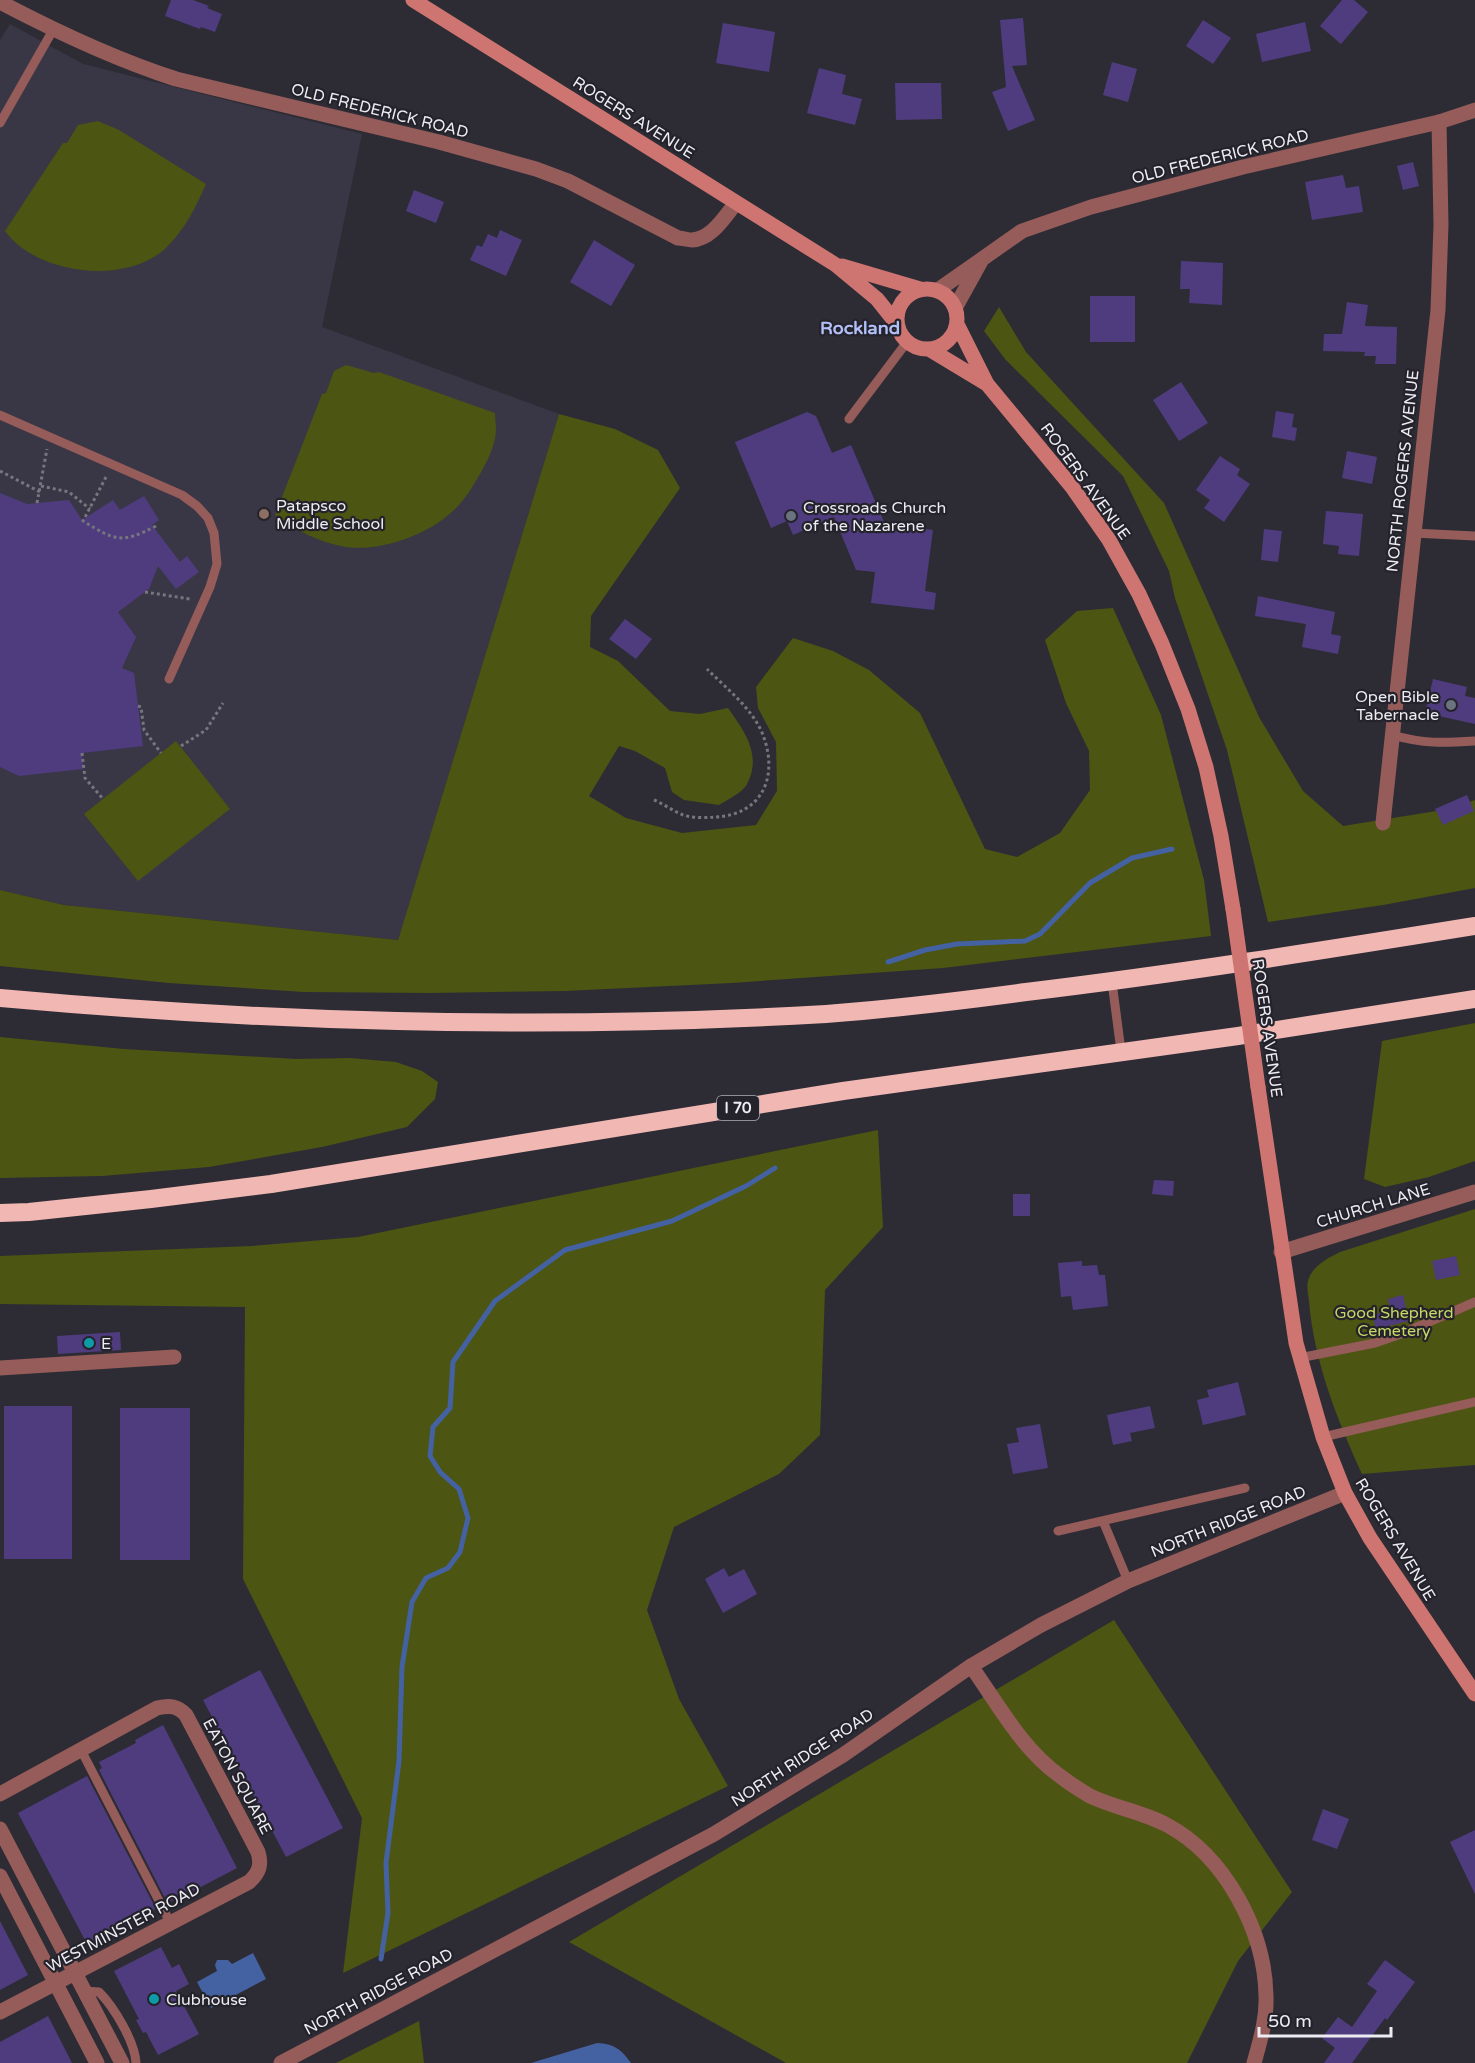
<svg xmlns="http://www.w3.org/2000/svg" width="1475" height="2063" viewBox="0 0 1475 2063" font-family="'Varela Round',sans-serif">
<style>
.built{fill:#393745}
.green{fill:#4c5512}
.water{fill:#4462a2}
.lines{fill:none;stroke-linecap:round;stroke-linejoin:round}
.stream{stroke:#4462a2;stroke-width:5}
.building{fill:#4f3c7f}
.path{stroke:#77767e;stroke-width:3;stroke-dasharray:3 3;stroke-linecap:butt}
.service{stroke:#955c59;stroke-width:9}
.minor{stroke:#955c59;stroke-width:15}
.tertiary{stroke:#955c59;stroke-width:15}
.secondary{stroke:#cf7571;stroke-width:15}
.motorway{stroke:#f1b7b3;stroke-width:18}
.secondary-bridge{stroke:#cf7571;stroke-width:15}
.education-dot{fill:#8d6e63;stroke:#24222a;stroke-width:2}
.worship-dot{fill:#6b7280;stroke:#24222a;stroke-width:2}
.culture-dot{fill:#0f9aa8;stroke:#24222a;stroke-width:2}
.labels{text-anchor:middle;stroke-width:4.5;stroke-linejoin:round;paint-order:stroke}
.shield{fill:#24222a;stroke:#b1afb6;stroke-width:1.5}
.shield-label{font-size:15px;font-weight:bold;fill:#edecf2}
.street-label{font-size:16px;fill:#edecf2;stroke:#24222a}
.poi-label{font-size:16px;fill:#edecf2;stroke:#24222a;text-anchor:start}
.park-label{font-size:16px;fill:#c7d868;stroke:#24222a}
.neighbourhood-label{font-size:18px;font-weight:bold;fill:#b1c0f7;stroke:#24222a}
</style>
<rect width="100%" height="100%" fill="#2d2c35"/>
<!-- built -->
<path class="built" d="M10,24L83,64L362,134L322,327L559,414L398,940L64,905L0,890V40Z"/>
<!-- green -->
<path class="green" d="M98,121L119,130L206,184C196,207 185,229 167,247C127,286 37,275 5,231L63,143H67L78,125Z
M999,307L1026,352L1164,503L1259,717L1303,791L1343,826L1449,809L1475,800V888L1383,905L1268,922L1227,750L1175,598L1169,571L1123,476L1005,359L984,331Z
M346,365L374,373L379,372L495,413C495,419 496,425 496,431C495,446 487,462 480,474C473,486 466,498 456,508C431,534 382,552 346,547C320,543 296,530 275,515L322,394L326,393L334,371Z
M559,414L615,429L658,450L680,488L591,616L590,647L618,661L670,711L700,714L728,708C745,732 763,756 746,786C741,793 727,800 719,805L684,800L672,792L665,768L635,751L619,746L589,796L626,818L682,833L756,825L777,791L776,742L758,708L756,687L793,638L833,651L869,670L920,713L985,849L1017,857L1060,833L1090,790L1089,751L1066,703L1045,640L1077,611L1113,608L1161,715L1204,880L1211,936L943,968L732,983L565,991L431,993L304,992L169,983L0,966V890L64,905L398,940Z
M176,741L230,809L138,881L84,814Z
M1475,1023V1161L1429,1177L1385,1187L1364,1179L1382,1041Z
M0,1037L124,1049L296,1059L350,1058L396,1062L422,1071L438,1082L435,1099L407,1127L322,1147L209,1167L102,1176L0,1178Z
M878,1130L883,1227L825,1290L820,1435L779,1474L674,1527L647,1610L679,1699L728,1786L343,1973L362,1818L243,1579L245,1307L0,1304V1256L252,1246L358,1237Z
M1475,1209V1465L1362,1474C1337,1419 1314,1362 1309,1301C1308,1294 1306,1284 1309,1278C1314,1265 1328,1258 1340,1252Z
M1114,1620L1292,1892L1238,1961L1187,2063H786L569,1942Z
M419,2021L424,2063H336Z"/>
<!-- water -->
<path class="water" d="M253,1953L266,1979L211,2008L197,1982L217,1971L215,1965L217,1960H228L232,1964Z
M597,2043C614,2044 621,2049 631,2063H531Z"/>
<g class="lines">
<!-- stream -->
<path class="stream" d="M888,962L925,950L957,944L1025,941L1040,934L1090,883L1132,858L1172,849
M381,1959L388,1913L386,1863L399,1761L402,1667L412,1602L426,1578L448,1568L460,1552L468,1518L459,1489L440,1472L430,1456L433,1427L450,1408L453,1362L495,1301L565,1250L672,1221L746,1186L775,1168"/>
</g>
<!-- building -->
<path class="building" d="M171,0H193L209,6L207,8L222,14L215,32L201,27L200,29L165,16Z
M1342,0H1354L1368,12L1341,44L1320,26Z
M1023,18L1027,65L1012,66L1035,120L1008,131L992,92L1006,87L1000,20Z
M1203,20L1231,38L1213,64L1186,46Z
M1305,22L1311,51L1262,62L1256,34Z
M723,23L775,32L769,72L716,63Z
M1112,62L1137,69L1128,102L1103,95Z
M819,68L846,75L842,94L862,99L855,125L807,113Z
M895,83H941L942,119L896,120Z
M1413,162L1419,186L1403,190L1397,166Z
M1343,175L1346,188L1359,186L1363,212L1312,220L1305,182Z
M414,190L444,202L436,223L406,211Z
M500,230L522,240L506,276L470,260L477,245L482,247L488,234L497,238Z
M594,240L635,265L611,306L570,282Z
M1181,261L1223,263L1222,305L1189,303L1190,289H1180Z
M1090,296H1135V342H1090Z
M1347,302L1368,305L1365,326L1397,327L1396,364H1375L1376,356H1364L1365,352L1323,351L1324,334H1342Z
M1181,382L1208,423L1179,441L1153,400Z
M1276,411L1294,414L1292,427L1297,428L1295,441L1272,437Z
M807,412L816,416L832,453L851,445L885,524L933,530L925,591L936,593L934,610L871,603L875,572L856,570L834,517L793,535L787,521L771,528L735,442Z
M1347,451L1377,457L1372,484L1342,478Z
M1220,456L1240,469L1237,475L1250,484L1224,522L1204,508L1210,500L1196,490Z
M0,493L27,504L69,500L82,520L113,500L120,510L144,496L159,520L152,525L180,562L187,556L199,572L176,589L158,566L149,589L118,612L136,637L122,668L134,673L143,746L82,753L83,769L19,776L0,767Z
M1326,511L1363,514L1359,556L1338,554L1339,546L1323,544Z
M1264,529L1282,531L1278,562L1261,560Z
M1258,596L1335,612L1331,634L1341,636L1338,654L1302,647L1306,624L1255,616Z
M625,619L652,639L636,659L609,639Z
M1433,679L1467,687L1465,696L1475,698V724L1425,713Z
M1467,795L1474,811L1443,825L1435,809Z
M1154,1180L1174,1181L1173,1196L1152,1194Z
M1013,1194H1030V1216H1013Z
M1456,1256L1460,1275L1436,1280L1432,1261Z
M1082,1261V1266L1097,1265L1099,1275H1105L1108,1306L1073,1310L1071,1296L1061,1297L1058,1263Z
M1403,1295L1409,1321L1376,1329L1372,1315L1390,1310L1388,1299Z
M120,1332L121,1350L58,1354L57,1336Z
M1238,1382L1246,1415L1203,1425L1197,1400L1209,1397L1207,1390Z
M4,1406H72V1559H4Z
M1150,1406L1155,1428L1130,1433L1132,1441L1113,1445L1107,1415Z
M120,1408H190V1560H120Z
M1040,1424L1048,1468L1013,1474L1007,1444L1019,1442L1016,1428Z
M724,1568L729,1577L744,1569L757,1594L723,1613L705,1579Z
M260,1670L343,1828L286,1857L203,1700Z
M163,1725L237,1868L174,1901L173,1900L167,1902L99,1770L102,1768L99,1762L136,1743L135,1740Z
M87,1776L156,1909L87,1944L18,1813Z
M1323,1809L1349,1819L1337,1849L1312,1840Z
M1475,1830V1894L1450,1842Z
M0,1921L28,1975L0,1990Z
M161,1947L172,1968L179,1964L189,1984L176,1991L199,2034L158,2055L146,2032L143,2033L136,2020L139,2019L114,1971Z
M1385,1960L1415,1982L1387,2020L1385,2018L1352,2063H1324L1335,2048L1322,2038L1338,2017L1352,2027L1377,1991L1367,1984Z
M48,2016L72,2063H0V2042Z"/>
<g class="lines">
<!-- path -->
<path class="path" d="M0,471L40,492
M106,477L83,521C116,541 121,544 156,526
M41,486L69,492L90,509
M37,503L47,449
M145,592L190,599
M138,706L141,707L144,730L161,753
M181,746L206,730L223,703
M82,753L85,778L103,799
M654,800C664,804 673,811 683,815C692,818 705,818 715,817C762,815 779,777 763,735C753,709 726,688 707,669"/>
<!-- service -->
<path class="service" d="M0,123L53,30
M0,415L182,495L197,506L208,518L214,533L217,564L210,587L169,679
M849,419L907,342
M1413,533L1475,536
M1392,735C1424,744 1443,743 1475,741
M1112,982L1121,1051
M1299,1358L1375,1343L1401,1334L1475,1302
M1323,1437L1475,1402
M1103,1521L1128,1581
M1058,1531L1245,1488
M81,1750L170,1922
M83,1991L99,1992C114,2007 135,2042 136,2063"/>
<!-- minor -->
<path class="minor" d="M0,2C57,32 114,59 176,79L439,142L536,169L568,181L678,238C682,238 688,240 692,240C712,239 725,216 736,203
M1383,823L1438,310L1441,225L1439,122
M1281,1252L1475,1192
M0,1368L174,1357
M971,1666C998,1704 1021,1748 1060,1776C1069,1783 1080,1790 1090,1796C1115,1808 1143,1812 1167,1825C1225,1856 1265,1931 1266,1996C1267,2019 1260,2041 1254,2063
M0,1794L157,1708C170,1705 178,1706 186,1715L258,1852C262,1865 259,1873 249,1882L0,2012
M0,1829L122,2063
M0,1876L97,2063"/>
<!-- tertiary -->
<path class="tertiary" d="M938,290L1022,231L1091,207L1243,167L1439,122L1475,110
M955,308L981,261
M281,2063L714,1834L843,1755L971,1666L1041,1625L1128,1581L1345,1493"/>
<!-- secondary -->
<path class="secondary" d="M413,0L836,265L877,299L897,324
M842,266L920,289
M897 319a30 30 0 1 1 60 0a30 30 0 1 1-60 0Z
M957,324L987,384L1072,487L1109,540L1139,594L1162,644L1188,709L1206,767L1221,836L1233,909
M929,349L987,384
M1258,1087L1296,1343L1323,1437L1345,1493L1370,1538L1475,1694"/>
<!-- motorway -->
<path class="motorway" d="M0,998C275,1023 550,1030 826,1014C892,1009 959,1001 1026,992C1176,974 1326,950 1475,926
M0,1213L29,1212L151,1199L271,1184L843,1091L1238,1036L1475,999"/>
<!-- secondary-bridge -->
<path class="secondary-bridge" d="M1233,909L1258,1087"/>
</g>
<!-- markers -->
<circle class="education-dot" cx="264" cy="514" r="6"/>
<g class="worship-dot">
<circle cx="791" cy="516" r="6"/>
<circle cx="1451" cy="705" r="6"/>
</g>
<g class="culture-dot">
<circle cx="89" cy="1343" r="6"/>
<circle cx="154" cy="1999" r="6"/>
</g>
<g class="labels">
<!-- shield labels -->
<rect class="shield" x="717" y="1096" width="42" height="24" rx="4.5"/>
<g class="shield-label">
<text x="738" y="1113">I 70</text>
</g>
<!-- street labels -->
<g class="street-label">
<text transform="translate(380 110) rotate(14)" y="6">OLD FREDERICK ROAD</text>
<text transform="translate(634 117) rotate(32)" y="6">ROGERS AVENUE</text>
<text transform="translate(1220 156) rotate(-14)" y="6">OLD FREDERICK ROAD</text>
<text transform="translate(1402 471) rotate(-84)" y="6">NORTH ROGERS AVENUE</text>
<text transform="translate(1086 481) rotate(54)" y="6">ROGERS AVENUE</text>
<text transform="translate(1268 1028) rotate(82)" y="6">ROGERS AVENUE</text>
<text transform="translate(1373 1205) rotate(-17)" y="6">CHURCH LANE</text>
<text transform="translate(1228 1521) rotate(-22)" y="6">NORTH RIDGE ROAD</text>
<text transform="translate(1396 1539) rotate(59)" y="6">ROGERS AVENUE</text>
<text transform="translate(802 1757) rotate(-33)" y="6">NORTH RIDGE ROAD</text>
<text transform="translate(238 1776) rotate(62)" y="6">EATON SQUARE</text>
<text transform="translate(123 1927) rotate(-28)" y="6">WESTMINSTER ROAD</text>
<text transform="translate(378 1991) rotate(-28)" y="6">NORTH RIDGE ROAD</text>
</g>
<!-- poi labels -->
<g class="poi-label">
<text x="276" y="511">Patapsco<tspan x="276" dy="18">Middle School</tspan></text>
<text x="803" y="513">Crossroads Church<tspan x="803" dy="18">of the Nazarene</tspan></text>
<text x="1439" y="702" text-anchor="end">Open Bible<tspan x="1439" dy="18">Tabernacle</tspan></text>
<text x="101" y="1349">E</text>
<text x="166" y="2005">Clubhouse</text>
</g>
<!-- park labels -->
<g class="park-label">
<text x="1394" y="1318">Good Shepherd<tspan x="1394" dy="18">Cemetery</tspan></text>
</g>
<!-- neighbourhood labels -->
<g class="neighbourhood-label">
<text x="860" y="334">Rockland</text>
</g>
</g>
<!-- scale -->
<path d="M1259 2027v9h132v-9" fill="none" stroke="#edecf2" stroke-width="3"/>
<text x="1268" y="2027" font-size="18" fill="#edecf2" stroke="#24222a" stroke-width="4.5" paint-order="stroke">50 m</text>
</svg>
